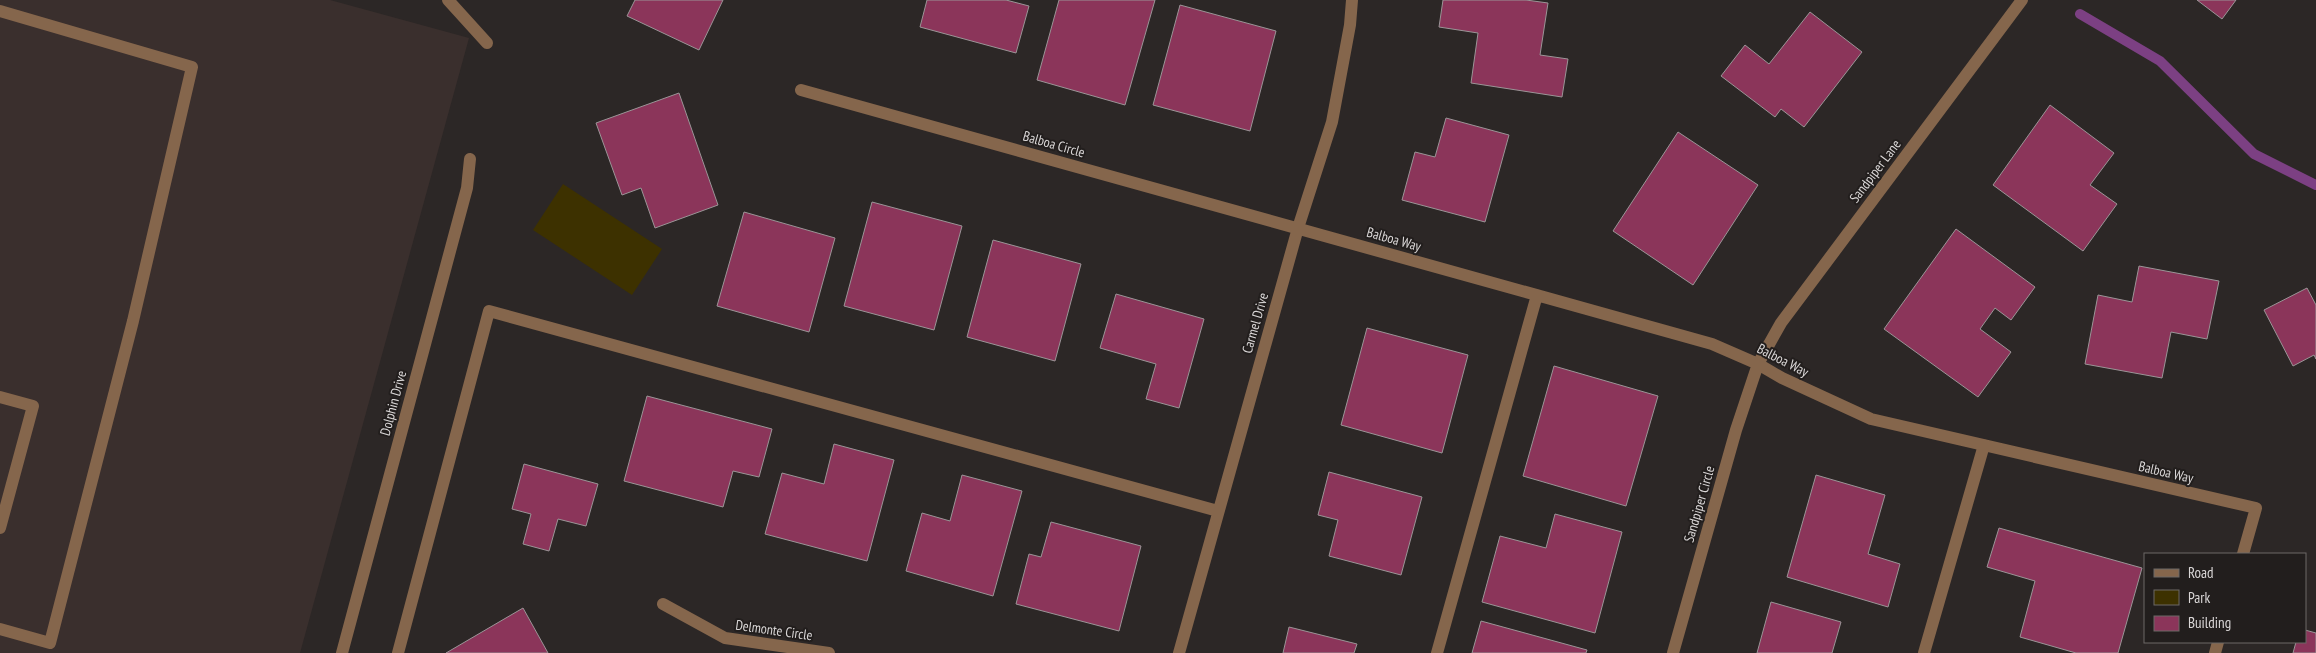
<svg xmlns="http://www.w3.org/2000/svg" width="2316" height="653" viewBox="0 0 2316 653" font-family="'PT Sans Narrow',sans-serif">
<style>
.built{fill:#3a2f2d}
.green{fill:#3d3100}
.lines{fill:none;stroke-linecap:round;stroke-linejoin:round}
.stream{stroke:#7c4083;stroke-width:10}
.building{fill:#8b355a;stroke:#9b9597}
.minor{stroke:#85664c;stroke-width:12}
.labels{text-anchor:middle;stroke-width:4;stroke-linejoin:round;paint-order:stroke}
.street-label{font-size:14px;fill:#dad7d7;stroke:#221e1d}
</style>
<rect width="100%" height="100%" fill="#2c2726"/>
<!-- built -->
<path class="built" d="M0,0H330L469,38L300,653H0Z"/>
<!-- green -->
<path class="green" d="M563,184L662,249L632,295L533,230Z"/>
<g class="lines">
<!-- stream -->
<path class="stream" d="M2080,14L2160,61L2254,154L2316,185"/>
</g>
<!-- building -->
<path class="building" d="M635,0H723L699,50L627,16Z
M927,0H1006L1029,6L1016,53L920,27Z
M1059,0H1155L1125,105L1037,80Z
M1443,0H1526L1548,3L1540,55L1568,59L1562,97L1471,83L1478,33L1439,27Z
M2197,0H2236L2222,19Z
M1180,5L1276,31L1250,131L1153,105Z
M1810,12L1862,52L1804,127L1781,109L1775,117L1721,76L1745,45L1769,64Z
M679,93L718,205L655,228L641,188L622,195L596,123Z
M2050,105L2114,153L2090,185L2117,204L2083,251L1993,185Z
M1446,118L1509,135L1485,222L1402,200L1415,152L1435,157Z
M1678,132L1758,185L1693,285L1613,231Z
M872,202L962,226L934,330L844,306Z
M744,212L835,238L809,332L717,306Z
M1956,229L2035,287L2011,320L1995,308L1980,329L2011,352L1978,397L1884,329Z
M993,240L1081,264L1055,361L967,337Z
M2139,266L2219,281L2207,339L2171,332L2162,378L2085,364L2098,295L2132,302Z
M2307,288L2316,305V359L2314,355L2293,366L2264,310Z
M1116,294L1204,319L1179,408L1146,399L1156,364L1100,348Z
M1367,328L1468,355L1442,453L1341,425Z
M1554,366L1658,396L1626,506L1523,476Z
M647,396L772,429L759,477L733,471L723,507L624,481Z
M834,444L894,460L867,561L765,534L782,473L824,484Z
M524,464L598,484L586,526L558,519L549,551L523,544L531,514L512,509Z
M1329,472L1422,497L1401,575L1329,556L1338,520L1318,515Z
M962,475L1022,491L993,596L906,571L922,513L950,521Z
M1816,475L1885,495L1868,554L1900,564L1888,607L1787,577Z
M1555,514L1622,532L1595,633L1482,602L1500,536L1546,548Z
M1051,522L1141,546L1119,631L1016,604L1029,554L1041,557Z
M1999,528L2142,568L2118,653H2076L2020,637L2035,581L1987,567Z
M1771,602L1841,622L1832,653H1757Z
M523,608L548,653H446Z
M1481,621L1587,650L1586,653H1472Z
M1289,627L1357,644L1354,653H1283Z
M2305,630L2316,633V653H2293L2296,642H2305Z"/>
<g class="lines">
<!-- minor -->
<path class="minor" d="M448,0L487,43
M0,11L192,67L133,321L50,643L0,629
M801,90L1712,344L1758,364L1782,378L1871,419L2256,508L2243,554
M0,397L33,406L0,528
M663,604L725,638L829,653
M342,653L467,188L470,159
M398,653L489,311L1218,511
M1179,653L1298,228L1332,122L1350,25L1352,0
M1437,653L1537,295
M1673,653L1736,430L1758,364L1781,323L2022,0
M1924,653L1984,445
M2215,653L2218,642"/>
</g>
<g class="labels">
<!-- street labels -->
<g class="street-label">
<text transform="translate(1054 144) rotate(16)" y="5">Balboa Circle</text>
<text transform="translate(1875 171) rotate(-53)" y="5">Sandpiper Lane</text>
<text transform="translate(1394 239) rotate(16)" y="5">Balboa Way</text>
<text transform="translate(1255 323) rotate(-74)" y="5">Carmel Drive</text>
<text transform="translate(1783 360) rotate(27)" y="5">Balboa Way</text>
<text transform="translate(393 403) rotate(-75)" y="5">Dolphin Drive</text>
<text transform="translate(2166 472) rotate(13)" y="5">Balboa Way</text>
<text transform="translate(1699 504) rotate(-74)" y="5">Sandpiper Circle</text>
<text transform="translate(774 630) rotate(8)" y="5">Delmonte Circle</text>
</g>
</g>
<!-- legend -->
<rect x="2144" y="553" width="162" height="90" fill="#221e1d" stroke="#6c6867"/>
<rect x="2154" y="569" width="25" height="8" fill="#85664c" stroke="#6c6867"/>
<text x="2188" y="578" font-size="15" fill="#dad7d7">Road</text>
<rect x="2154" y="590" width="25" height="15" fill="#3d3100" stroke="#6c6867"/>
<text x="2188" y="603" font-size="15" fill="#dad7d7">Park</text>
<rect x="2154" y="616" width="25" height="15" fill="#8b355a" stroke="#6c6867"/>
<text x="2188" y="628" font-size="15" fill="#dad7d7">Building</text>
</svg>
